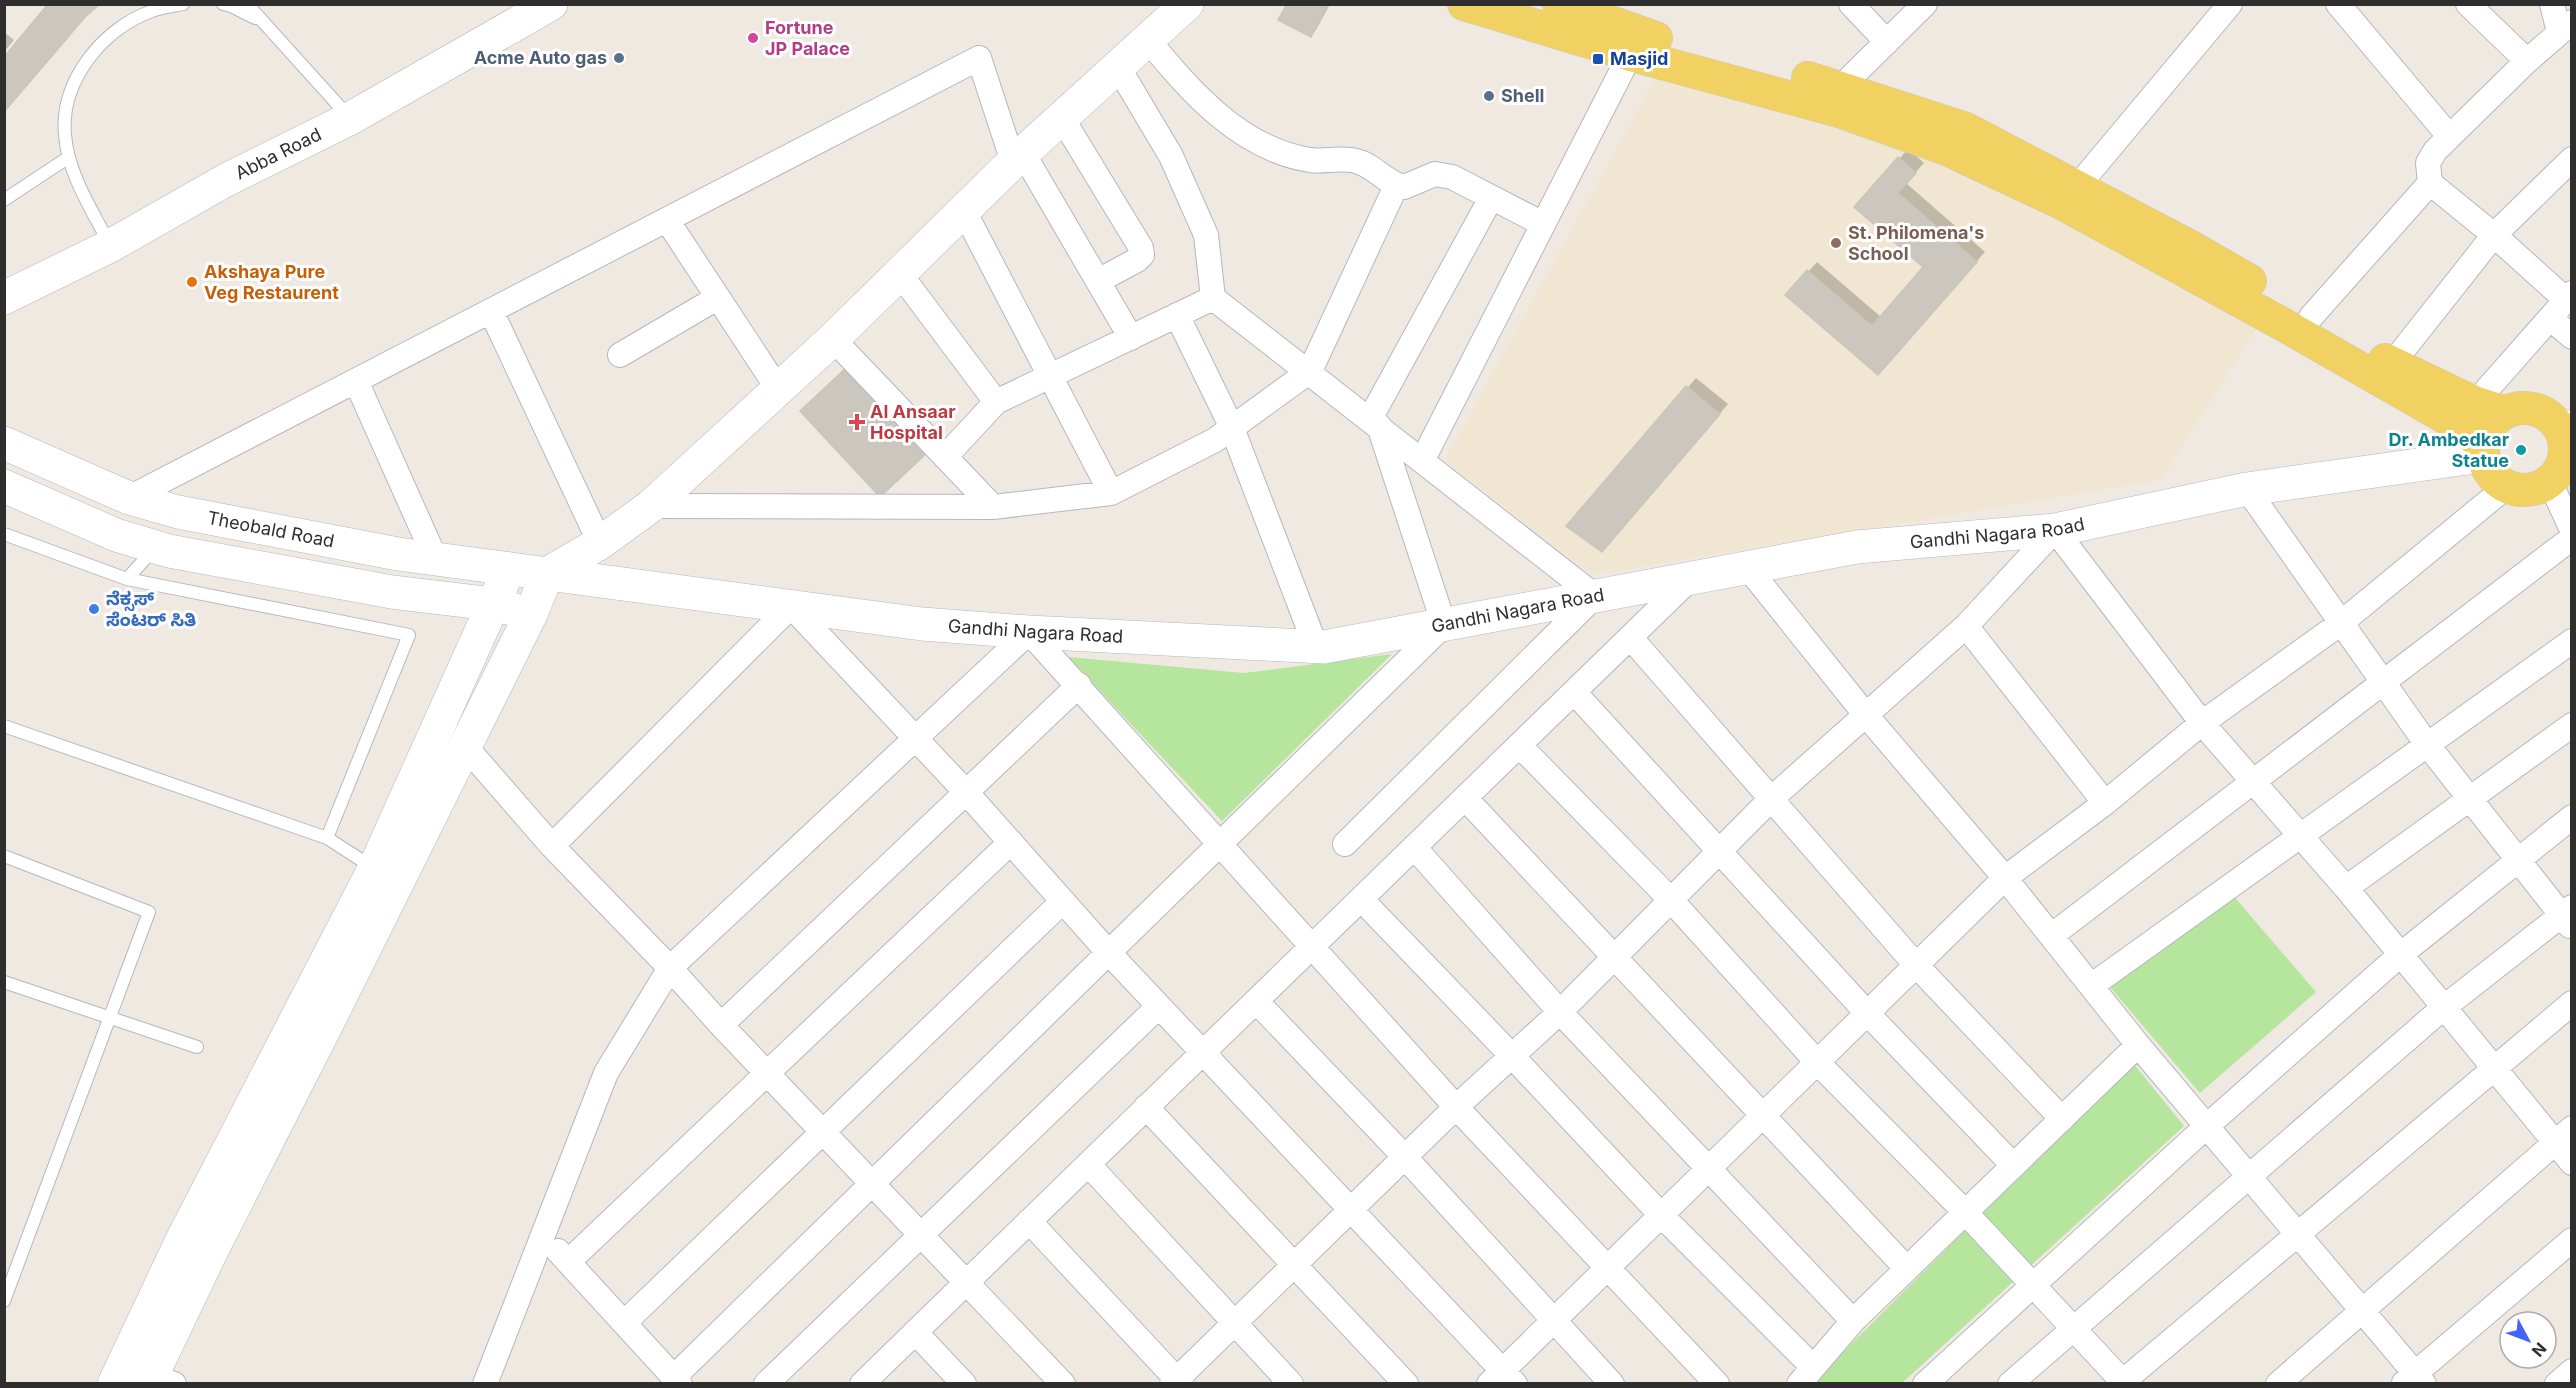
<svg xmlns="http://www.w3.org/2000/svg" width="2576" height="1388" viewBox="0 0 2576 1388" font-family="Inter,'Noto Sans Kannada',sans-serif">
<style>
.education{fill:#f0e6d1}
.green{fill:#b6e59e}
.shadow{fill:#0003}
.building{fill:#cbc7bf;stroke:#cbc5ba;stroke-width:1.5}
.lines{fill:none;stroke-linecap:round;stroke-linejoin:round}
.lane-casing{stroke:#b4b7c1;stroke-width:14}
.street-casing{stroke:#b4b7c1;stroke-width:26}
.secondary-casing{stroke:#b4b7c1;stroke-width:34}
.primary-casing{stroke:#c9c9c9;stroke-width:34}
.lane{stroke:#fff;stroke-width:12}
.street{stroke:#fff;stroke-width:24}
.secondary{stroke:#fff;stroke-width:33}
.primary{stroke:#f2d163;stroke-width:33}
.hotel-dot{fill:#d1479c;stroke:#fff;stroke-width:2}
.service-dot{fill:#5c6f8a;stroke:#fff;stroke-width:2}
.transit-dot{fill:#1a4fb4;stroke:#fff;stroke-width:2}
.education-dot{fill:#8d6e63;stroke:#fff;stroke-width:2}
.food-dot{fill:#e8710a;stroke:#fff;stroke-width:2}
.health-dot{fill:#e0444e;stroke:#fff;stroke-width:2}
.culture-dot{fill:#0f9aa8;stroke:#fff;stroke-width:2}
.shop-dot{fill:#3f7fe0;stroke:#fff;stroke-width:2}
.labels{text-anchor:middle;stroke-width:6;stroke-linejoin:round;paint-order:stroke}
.hotel-label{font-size:18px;font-weight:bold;fill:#b23c85;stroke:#fff;text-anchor:start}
.service-label{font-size:18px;font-weight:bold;fill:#4e5e75;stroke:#fff;text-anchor:end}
.transit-label{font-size:18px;font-weight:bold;fill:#164399;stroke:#fff;text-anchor:start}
.street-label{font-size:18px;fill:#2e2e2e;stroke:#fff}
.education-label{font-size:18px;font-weight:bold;fill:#785e54;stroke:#fff;text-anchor:start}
.food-label{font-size:18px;font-weight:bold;fill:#c56008;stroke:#fff;text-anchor:start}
.health-label{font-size:18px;font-weight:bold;fill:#be3a42;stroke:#fff;text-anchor:start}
.culture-label{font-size:18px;font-weight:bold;fill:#0d838f;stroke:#fff;text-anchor:end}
.shop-label{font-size:18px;font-weight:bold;fill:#366cbe;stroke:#fff;text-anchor:start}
</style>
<rect width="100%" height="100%" fill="#efe9e1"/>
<!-- education -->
<path class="education" d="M1661,69L1956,163L2260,323L2160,480L1592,575L1445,460Z"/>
<!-- green -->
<path class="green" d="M1392,654L1222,821L1068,657L1244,673Z
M2231,893L2316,992L2200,1093L2109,986Z
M2133,1063L2184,1126L1902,1383L1811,1384Z"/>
<!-- shadow -->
<path class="shadow" d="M1288,4H1330L1316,30L1311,35Z
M4,32L14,40L4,52Z
M1908,149L1924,163L1906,183L1985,252L1887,364L1788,294L1817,262L1881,317L1925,267L1856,207Z
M1696,378L1728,404L1611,541L1568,525Z"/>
<!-- building -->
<path class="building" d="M48,4H100L86,16L4,112V57Z
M1287,4H1328L1311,37L1278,20Z
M1898,157L1916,173L1898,193L1977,262L1878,375L1785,295L1807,270L1872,326L1923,267L1854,207Z
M847,367L928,452L880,497L800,411Z
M1686,386L1720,414L1602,552L1566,526Z"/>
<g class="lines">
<!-- lane casing -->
<g class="lane-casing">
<path id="lane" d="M223,4L231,6L255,18
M247,4L349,117
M4,200L69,157
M110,245C92,210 68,174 65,135C60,81 103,28 152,11C162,7 173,6 183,4
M4,534L127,579L409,635L327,838
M127,579L154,549
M4,726L327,838L372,867
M4,856L149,912L4,1301
M4,982L197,1047"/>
</g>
<!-- street casing -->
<g class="street-casing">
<path id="street" d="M1851,4L1887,42
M2338,4L2449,136
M2468,4L2527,61
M2552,4L2559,32
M1148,40C1191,92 1240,149 1310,160C1325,162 1341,157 1356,161C1374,165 1385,183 1404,187L1435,174L1452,177L1543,224
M1118,67L1171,156L1206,235L1213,298L1595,596L1345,844
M1841,87L1925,4
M1062,118L1141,248L1142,255L1137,260L1098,281
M1023,153L1131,338
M2430,183L2494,235L2565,299
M2077,187L2230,4
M964,211L1111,493
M667,220L778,389
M900,274L996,402
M491,311L600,543
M1177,315L1232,428L1316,647
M2311,317L2430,183L2428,163L2435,151L2527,61L2572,22
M2550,318L2572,337
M833,339L993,507
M620,355L717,298
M2392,364L2494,235L2572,159
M356,381L435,558
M2475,403L2572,293
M1370,419L1491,198
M945,457L996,402L1213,298
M1422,461L1637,41
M2550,482L2572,530
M2247,489L2426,743L2570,926
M129,498L979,58L1013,162
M651,506L993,507L1111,493L1215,440L1310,371L1396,186
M1748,568L1865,714L2005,878L2138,1045L2424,1384
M1966,626L2105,803
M1630,637L1916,965L2062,1119
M1574,692L1867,1013L2013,1165
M464,745L552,846L670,968L721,1025L1063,1384
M1519,745L1671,900L1817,1062L1965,1212L2125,1384
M1465,798L1907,1269
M552,846L791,606L965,791L1108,952L1515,1384
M1414,847L1560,1012L1853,1321
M2346,888L2572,725
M1361,899L1512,1056L1661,1215L1813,1367
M2051,936L2572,538
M2091,986L2572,641
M1256,1001L1403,1155L1612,1384
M721,1025L1079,685
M1146,1107L1406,1384
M1088,1164L1291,1384
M1029,1221L1181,1384
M558,1251L680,1384
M569,1261L1011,842
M624,1323L1063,901
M915,1332L964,1384
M152,1376L174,1384
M674,1377L1444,625L1379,426
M2404,1383L2572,1240
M485,1384L606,1073L670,968L1029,632L1456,1107L1717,1384
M766,1384L1159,1006
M862,1384L1691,578
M1172,1384L1456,1107L1560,1012L1771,799L1966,626L2055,530L2202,723L2346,888L2572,1163
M1489,1384L2005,878L2105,803L2202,723L2341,623L2506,487
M1799,1384L1853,1321L2138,1045
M1925,1384L2207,1126L2400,955L2572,817
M2010,1384L2443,1008L2572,907
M2120,1384L2572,1003
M2278,1384L2572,1128
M2557,1384L2572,1371"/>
</g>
<!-- secondary casing -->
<g class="secondary-casing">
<g id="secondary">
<path id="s1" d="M4,298L110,246L226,180L351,118L551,4"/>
<path d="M2561,429L2572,426"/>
<path id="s2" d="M4,443L129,498L178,512L398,554L922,624L1029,632L1324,647L1857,547L2055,530L2247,489L2482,456"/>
<path d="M4,486L116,535L169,551L392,592L492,604L512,609"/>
<path d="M114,1384L183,1238L374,869L509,569"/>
<path d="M148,1384L211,1252L331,1016L531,614L547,574L600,543L651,506L833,339L1013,162L1187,4"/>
</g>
</g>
<!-- primary casing -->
<g class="primary-casing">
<path id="primary" d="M1464,4L1629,54L1836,110L1947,149L2062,203L2284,325L2443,416L2482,443
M1559,4L1656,38
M1808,78L1966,129L2191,247L2250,281
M2385,360L2475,403L2504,412
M2483 449a41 41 0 1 1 82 0a41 41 0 1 1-82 0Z"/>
</g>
<!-- lane -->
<use href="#lane" class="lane"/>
<!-- street -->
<use href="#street" class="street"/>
<!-- secondary -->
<use href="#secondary" class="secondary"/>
<!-- primary -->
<use href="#primary" class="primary"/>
</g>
<!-- markers -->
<circle class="hotel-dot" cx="753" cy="38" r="6"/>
<g class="service-dot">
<circle cx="619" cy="58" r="6"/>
<circle cx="1489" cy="96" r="6"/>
</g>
<rect class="transit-dot" x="1592" y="53" width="12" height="12" rx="3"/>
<circle class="education-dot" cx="1836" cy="243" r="6"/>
<circle class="food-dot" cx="192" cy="282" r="6"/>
<path class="health-dot" d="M854 413h6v6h6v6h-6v6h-6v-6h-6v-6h6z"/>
<circle class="culture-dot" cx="2521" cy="450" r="6"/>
<circle class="shop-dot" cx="94" cy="609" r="6"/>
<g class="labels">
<!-- hotel labels -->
<g class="hotel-label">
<text x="765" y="34">Fortune<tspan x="765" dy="21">JP Palace</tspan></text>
</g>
<!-- service labels -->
<g class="service-label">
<text x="607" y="64">Acme Auto gas</text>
<text x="1501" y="102" text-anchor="start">Shell</text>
</g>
<!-- transit labels -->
<g class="transit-label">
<text x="1610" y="65">Masjid</text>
</g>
<!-- street labels -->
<g class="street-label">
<text dy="6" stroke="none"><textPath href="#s1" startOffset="310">Abba Road</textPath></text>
<text dy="6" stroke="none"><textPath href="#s2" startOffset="282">Theobald Road</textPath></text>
<text dy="6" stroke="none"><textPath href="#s2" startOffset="2026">Gandhi Nagara Road</textPath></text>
<text dy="6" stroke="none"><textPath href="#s2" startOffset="1540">Gandhi Nagara Road</textPath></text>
<text dy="6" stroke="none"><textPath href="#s2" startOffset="1054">Gandhi Nagara Road</textPath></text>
</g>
<!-- education labels -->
<g class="education-label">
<text x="1848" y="239">St. Philomena's<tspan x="1848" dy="21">School</tspan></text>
</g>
<!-- food labels -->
<g class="food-label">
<text x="204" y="278">Akshaya Pure<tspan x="204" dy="21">Veg Restaurent</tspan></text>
</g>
<!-- health labels -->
<g class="health-label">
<text x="870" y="418">Al Ansaar<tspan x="870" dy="21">Hospital</tspan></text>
</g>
<!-- culture labels -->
<g class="culture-label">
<text x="2509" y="446">Dr. Ambedkar<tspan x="2509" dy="21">Statue</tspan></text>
</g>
<!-- shop labels -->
<g class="shop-label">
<text x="106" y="605">ನೆಕ್ಸಸ್<tspan x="106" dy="21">ಸೆಂಟರ್ ಸಿತಿ</tspan></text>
</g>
</g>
<!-- border -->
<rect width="2576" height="1388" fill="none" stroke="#2e2e2e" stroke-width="12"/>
<!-- north arrow -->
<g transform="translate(2528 1340) rotate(131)"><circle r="28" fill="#ffffff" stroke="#ababab" stroke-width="1.5"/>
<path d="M0-4.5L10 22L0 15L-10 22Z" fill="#4264fb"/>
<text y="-9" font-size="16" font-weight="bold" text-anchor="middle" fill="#2e2e2e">N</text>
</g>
</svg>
